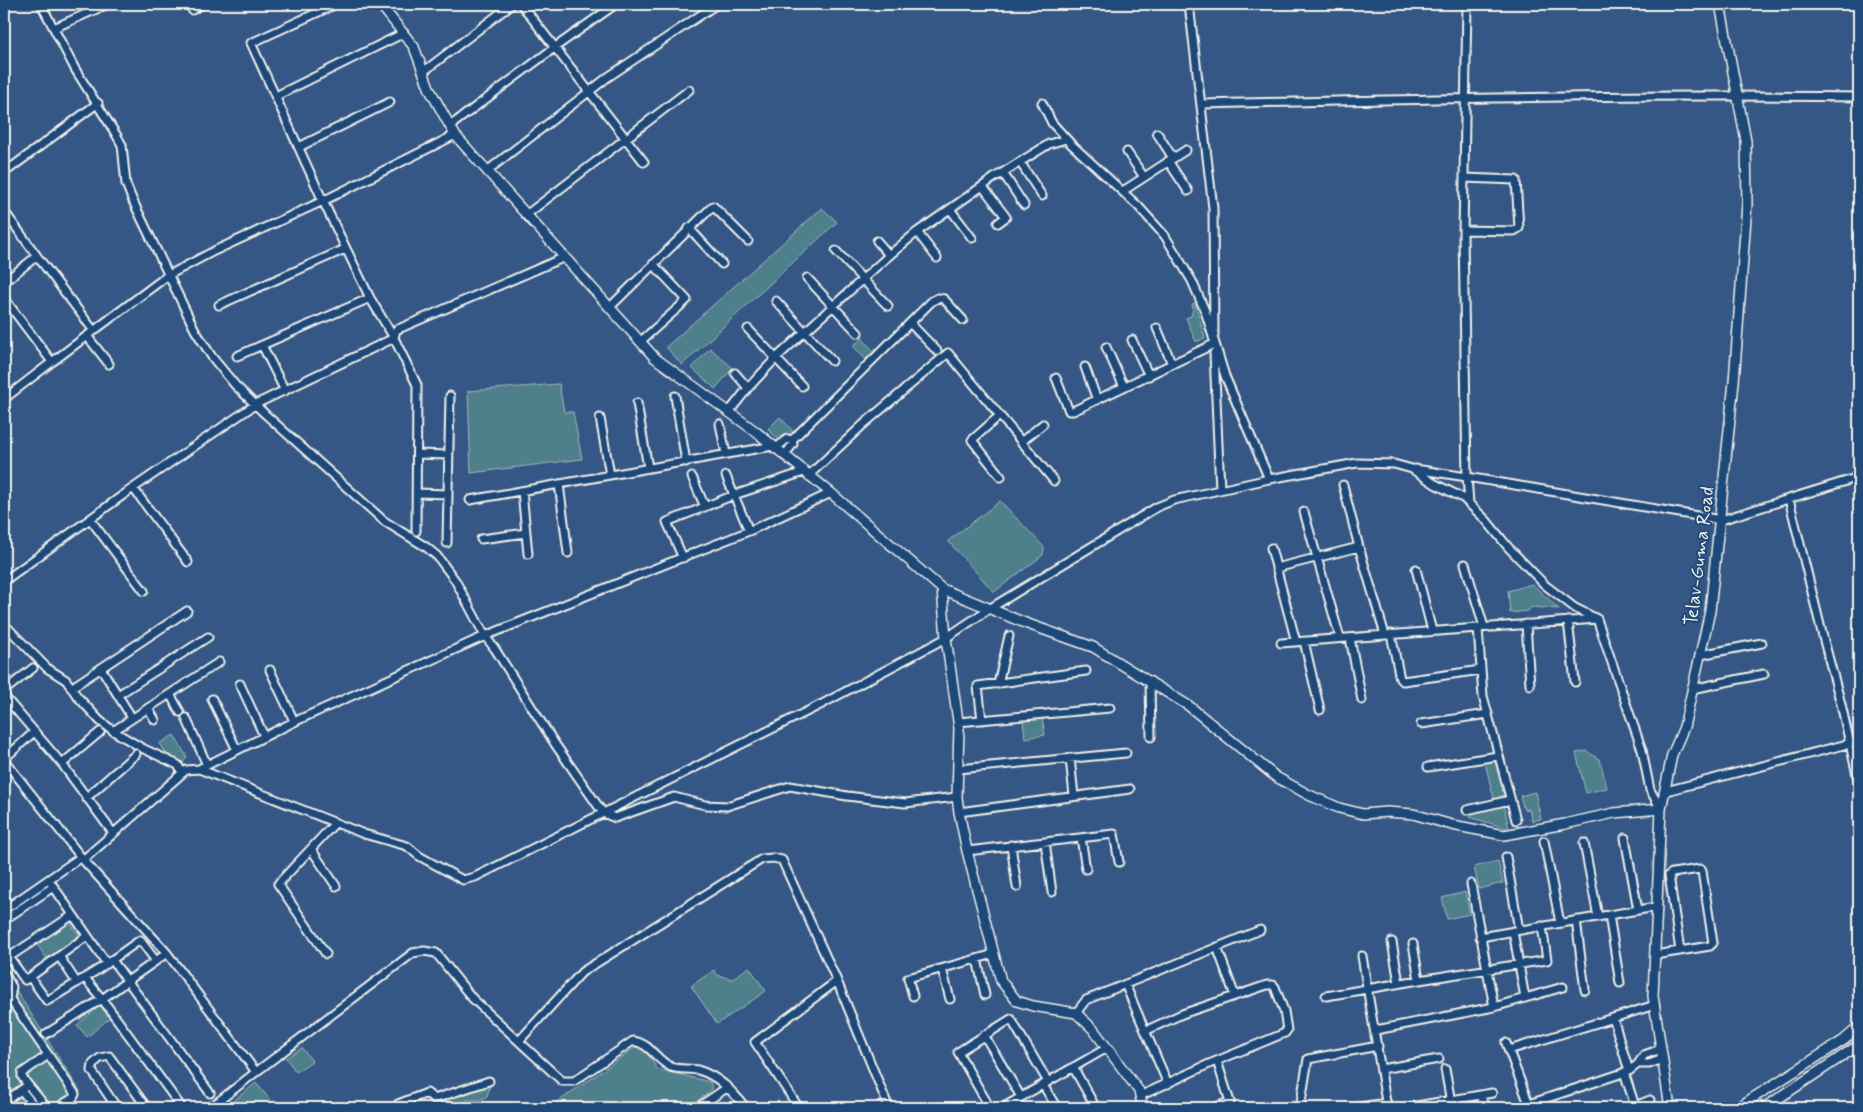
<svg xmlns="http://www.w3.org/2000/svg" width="1863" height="1112" viewBox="0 0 1863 1112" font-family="Mynerve,sans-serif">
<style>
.green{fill:#4e808b;stroke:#a1b8ba}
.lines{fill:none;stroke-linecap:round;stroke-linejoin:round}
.minor-casing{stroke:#f4f1e8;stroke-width:11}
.tertiary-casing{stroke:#f4f1e8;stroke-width:12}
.minor{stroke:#1f4a7a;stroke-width:7}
.tertiary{stroke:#1f4a7a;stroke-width:9}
.labels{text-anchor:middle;stroke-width:4;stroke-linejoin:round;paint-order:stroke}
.street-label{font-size:19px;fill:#f4f1e8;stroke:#1f4a7a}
</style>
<rect width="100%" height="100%" fill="#355785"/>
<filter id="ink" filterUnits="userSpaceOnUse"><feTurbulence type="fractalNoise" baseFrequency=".02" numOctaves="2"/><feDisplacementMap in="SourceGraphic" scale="10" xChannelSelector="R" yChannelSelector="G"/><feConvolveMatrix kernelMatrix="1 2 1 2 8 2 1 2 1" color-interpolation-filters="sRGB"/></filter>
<g filter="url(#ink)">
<!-- green -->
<path class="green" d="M822,208L837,222L682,365L666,347Z
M1195,303L1205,338L1196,342L1186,318L1191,316L1193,309L1192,304Z
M862,338L876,354L868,362L853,346Z
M710,348L733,368L715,389L692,368Z
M559,384L564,412H573L582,459L471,473L468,391Z
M780,417L792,430L780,441L768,429Z
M1000,501L1044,547L1043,555L994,592L948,541Z
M1532,584L1559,609L1531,607L1528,611L1510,613L1508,591Z
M1042,718L1045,735L1025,738L1023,721Z
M174,735L187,757L183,763L166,754L160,743Z
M1587,751L1600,760L1607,788L1586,793L1576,753Z
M1495,761L1504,795L1494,799L1485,763Z
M1535,792L1541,819L1532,821L1529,809L1524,810L1520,796Z
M1504,805L1509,829L1470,817L1469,812Z
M1498,861L1503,883L1479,889L1474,867Z
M1465,892L1470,914L1447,919L1442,898Z
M67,918L80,937L47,959L34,940Z
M749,967L766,991L717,1024L691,986L714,970L717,975L732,979Z
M4,971L80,1091L58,1108H4Z
M102,1004L112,1016L87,1037L77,1025Z
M636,1047C647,1049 652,1060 657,1069L710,1082L712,1088L707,1094L687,1108H549Z
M302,1048L312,1061L296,1072L286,1058Z
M256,1083L277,1108H224Z
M490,1084L487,1097L479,1100H467L466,1105L468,1108H435L440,1102L457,1092L474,1091Z"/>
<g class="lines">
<!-- minor casing -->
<g class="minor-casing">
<path id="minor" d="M41,4L75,69L117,136L122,145L126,184L132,199L195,330L212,357L235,385L265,414L384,521L426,547L437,556L455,580L485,636L495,649L555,744L603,813L615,818L674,797L705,805L727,806L790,786L847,796L905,803L957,797
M336,4L251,43L323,201L455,135
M521,4L644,162
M1189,4L1213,208L1214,335
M192,10L202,4
M54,28L108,4
M423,72L512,4
M276,96L404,33
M1042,103L1052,123L1071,144L1138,206L1165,236L1192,281L1205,311L1225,376L1269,479L1357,463L1394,464L1412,469L1435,484L1463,498L1486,520L1508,547L1545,585L1575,608L1597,619L1642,750L1650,790L1661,809
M1201,104C1421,99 1640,94 1859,97
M450,126L554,48L616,4
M1157,133L1173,158
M299,147L390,102
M1127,152L1144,177
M1168,161L1188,191
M1020,162L1042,196
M487,171L608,77L717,4
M4,173L98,103
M1003,173L1024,205
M983,187L1006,217L998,223
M1123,191L1186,150
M950,209L972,238
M4,211L37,256
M526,215L689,90
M689,228L722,264
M1463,230L1514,231L1519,228L1516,180L1464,178
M917,232L937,258
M877,241L889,255
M836,251L888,306
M807,278L858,333
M4,282L37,256L94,331
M4,298L52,362L4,399
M776,301L832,361
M219,305L345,249
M610,307L713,206L748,241
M910,323L937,351
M1157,328L1172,364
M748,329L802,386
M87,336L109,364
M1132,340L1149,376
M641,341L687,300L653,264
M262,345L285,391
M1106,347L1124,387
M1214,353L1220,490
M237,356L370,298
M1085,367L1097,400
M735,373L748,388
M1056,378L1069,411H1073L1214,344
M675,396L686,462
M637,403L648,468
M729,412L748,388L776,358L886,258L917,232L994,178L1049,144L1066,139
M999,416L972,440L1001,477
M600,418L610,475
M720,424L726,454
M792,440L932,301L938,298L944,299L963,320
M1021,442L1043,424
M775,449L787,439L792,440L793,444L784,456
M417,454L448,455
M1415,469L1467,477L1463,234L1467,4
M726,476L749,531
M808,476L865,423L948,353L1054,481
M692,477L705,507
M559,484L568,553
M1343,485L1359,547L1385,635
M133,488L188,562
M522,491L528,554
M417,493L448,494
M1789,499L1823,637L1841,704L1859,784
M470,500L773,446
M1469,503L1467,477L1721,520L1859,477
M1304,512L1340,638
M90,519L144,591
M416,531L417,385L394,338L396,330L565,257
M481,539L526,533
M447,543L450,396
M1271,548L1296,642
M683,558L667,522L734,495L804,472
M1465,564L1484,627
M1276,568L1359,547
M1416,569L1432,631
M4,581L126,493L256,404L394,338L370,298L323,201L214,251L167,276L52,362
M1568,621L1575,682
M4,624L47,668L66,680L77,696L100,721L115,732L142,748L178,765L182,773
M1526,624L1530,685
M1391,634L1400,679L1403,681L1481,670
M1350,638L1362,700
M1304,641L1320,710
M1281,643L1478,628
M1700,655L1762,643
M101,668L132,718
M270,670L294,721
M1150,681L1151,737
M240,684L264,736
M998,684L1009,636
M71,688L187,611
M1692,689L1764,674
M4,691L33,668
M170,694L180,712
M118,695L208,637
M4,696L62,764L113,833
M212,699L237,750
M148,708L155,720
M186,718L207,765
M982,720L978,686L1086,671
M958,722L1110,708
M1421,724L1488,714
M113,731L219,662
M1070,758L1074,796
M4,759L34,732
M4,760L85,862L167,953L256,1072
M62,764L100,732
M1428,767L1498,756
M199,769L298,720L485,636L749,531L831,493
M958,769L1126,753
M1666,791L1859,741
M86,798L136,754
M1467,810L1510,800
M959,812L1130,789
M1516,820L1483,696L1478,628L1597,619
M1081,838L1086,869
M1625,838L1638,910
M1544,841L1560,923
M1045,842L1052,892
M1584,843L1598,917
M1011,845L1017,887
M311,849L336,886
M967,851L1114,834L1119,862
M1506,857L1519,930
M83,860L186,770L199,769L364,834L407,846L419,856L463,880L475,877L822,704L946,638L989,609L1157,507L1174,500L1269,479
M49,880L107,964
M1471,884L1494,1007L1563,987
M4,910L81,857
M1609,915L1620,983
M4,920L53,887
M1576,920L1585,990
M1513,931L1525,998
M1480,937L1656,907
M1392,942L1399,983
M1413,944L1419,980
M1217,947L1235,996
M4,949L9,957L73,915
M326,954L278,884L335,823
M1655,955L1710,946L1713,943L1702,871L1700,869L1672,873L1669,875L1680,951
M59,956L77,983
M1362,956L1387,1108
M9,957L25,980L30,977L47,1001L99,969L140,940L156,961
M977,959L985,995
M112,960L210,1093
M942,969L950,999
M4,973L12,987L10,999L75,1094L73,1098L57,1108
M30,977L87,936
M85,978L102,999L182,1108
M1125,984L1168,1084
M913,996L908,978L994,954
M1326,996L1419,980L1547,960L1542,926
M1076,1013L1086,1000L1260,930
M1613,1018L1629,1071
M1376,1030L1494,1007
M46,1034L102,999L167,953
M984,1035L1021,1097
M519,1041L582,972L762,859L773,858L782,860L837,981
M1506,1043L1529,1104L1629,1071L1638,1064L1644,1055L1661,1049
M1509,1050L1655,1005
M1638,1064H1649L1663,1059
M1073,1067L1096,1108
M1381,1069L1439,1059
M1445,1069L1452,1108
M1624,1072L1635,1106L1628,1108
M28,1085L47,1108
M1043,1085L1057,1108
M21,1090L36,1108
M1481,1095L1484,1108
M1140,1096L1209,1064L1285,1033L1287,1030L1284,1011L1275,987L1273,985H1267L1182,1014L1145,1031
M1015,1101L1019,1108
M4,1102L28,1085L22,1077V1073L48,1055
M1635,1106L1650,1100
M117,1108L92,1071L93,1064L100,1058L109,1056L145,1105L144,1108
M210,1108L256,1072L413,953L424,951L436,953L472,998L562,1081H574L633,1041C650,1043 656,1060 671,1067C679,1070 689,1068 698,1070C719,1076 733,1092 746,1108
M400,1108L398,1104L427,1093L434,1099L489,1081
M697,1108L728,1087
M799,1108L755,1042L837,981L889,1108
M990,1108L958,1052L1011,1019L1048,1082
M1002,1108L1107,1048
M1213,1108L1230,1102L1217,1061
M1300,1108L1308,1059L1378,1046
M1352,1108L1387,1103
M1405,1108L1492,1093"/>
</g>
<!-- tertiary casing -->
<g class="tertiary-casing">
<path id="tertiary" d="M380,4L414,47L430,90L455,135L655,358L755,431L831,493L942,589L946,638L959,728L957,797L959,812L967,851L1001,981L1017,1001L1033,1006L1076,1013L1093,1029L1139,1091L1143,1108
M942,589L1025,623L1093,647L1189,706L1276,777L1309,795L1339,808L1363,814L1387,812L1413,814L1452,825L1504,835L1565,824L1614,813L1661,809
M1670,1108L1653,996L1661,809L1672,755L1684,727L1710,611L1734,382L1747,204L1746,141L1720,4
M1737,1108L1844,1040L1859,1027
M1764,1108L1859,1045"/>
</g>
<!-- minor -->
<use href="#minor" class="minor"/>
<!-- tertiary -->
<use href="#tertiary" class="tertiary"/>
</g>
</g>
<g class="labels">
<!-- street labels -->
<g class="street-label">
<text transform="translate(1698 556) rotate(-83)" y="7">Telav-Guma Road</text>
</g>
</g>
<!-- margin -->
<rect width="1863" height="1112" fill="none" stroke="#1f4a7a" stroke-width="20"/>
<rect x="10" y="10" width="1843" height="1092" fill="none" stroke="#f4f1e8" stroke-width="2" filter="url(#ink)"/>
</svg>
